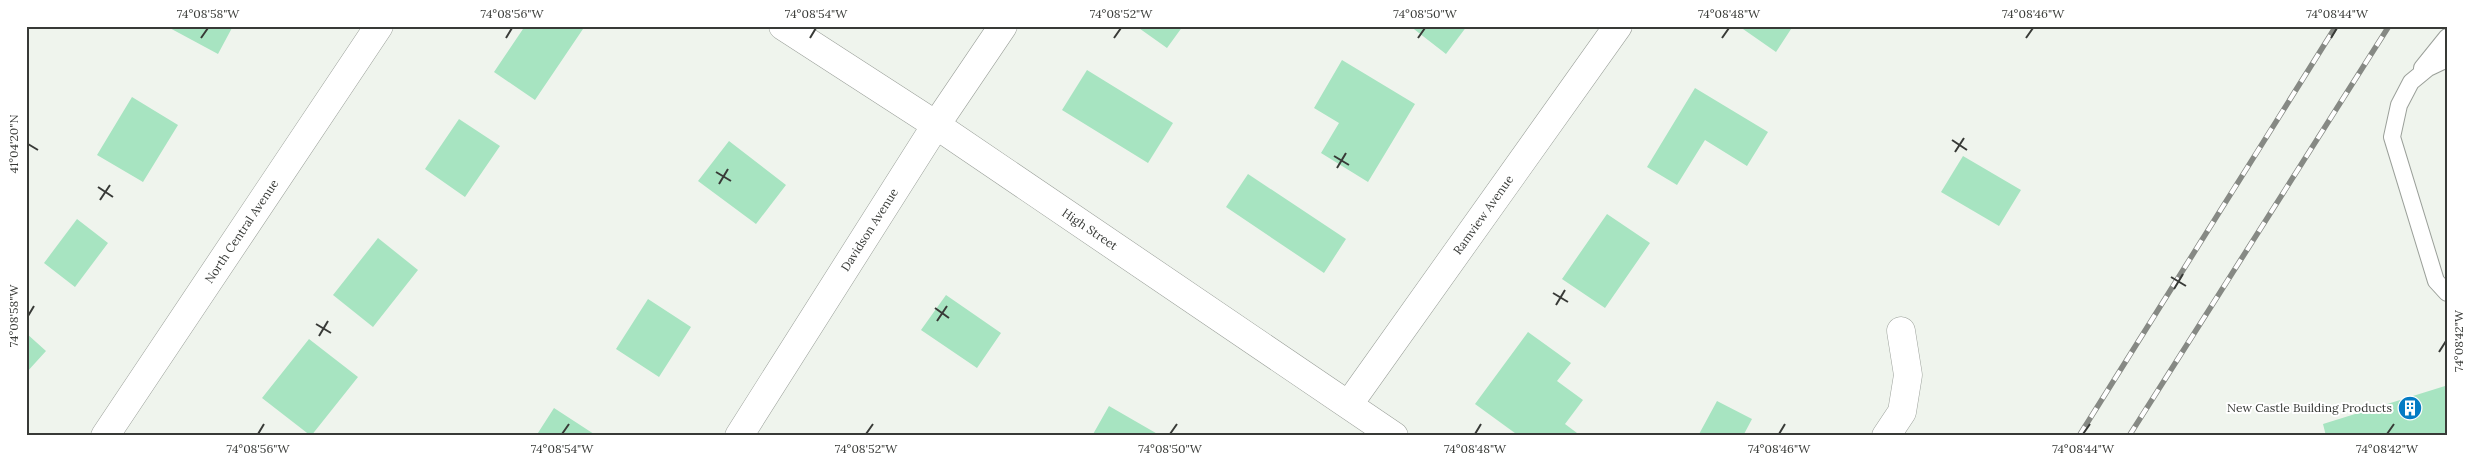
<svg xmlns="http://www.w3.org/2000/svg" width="2473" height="462" viewBox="0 0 2473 462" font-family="Lora,serif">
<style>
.building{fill:#a7e4c1}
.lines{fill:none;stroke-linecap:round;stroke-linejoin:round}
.lane-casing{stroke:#9ba09a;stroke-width:18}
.street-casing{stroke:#9ba09a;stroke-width:29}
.secondary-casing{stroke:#9ba09a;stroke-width:29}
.lane{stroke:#fff;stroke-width:16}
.street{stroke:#fff;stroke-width:28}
.secondary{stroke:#fff;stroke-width:28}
.rail-casing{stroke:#868984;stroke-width:5.5}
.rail{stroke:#fff;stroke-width:4;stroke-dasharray:11;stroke-linecap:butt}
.ticks{fill:none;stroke:#383a37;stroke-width:2}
.labels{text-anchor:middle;stroke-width:4;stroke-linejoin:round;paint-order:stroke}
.street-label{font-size:12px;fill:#383a37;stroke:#fff}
.poi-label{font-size:12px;fill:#383a37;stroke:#fff;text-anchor:end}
.neatline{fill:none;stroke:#383a37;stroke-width:2}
.ticks-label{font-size:12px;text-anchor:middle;fill:#383a37}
</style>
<rect width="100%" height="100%" fill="#eff4ed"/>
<!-- building -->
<path class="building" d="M166,26H233L218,54Z
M525,26H585L535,100L494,72Z
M1136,26H1183L1167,48Z
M1410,26H1467L1446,54Z
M1744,26H1793L1776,52L1743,29Z
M1342,60L1415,104L1368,182L1321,153L1339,123L1314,108Z
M1087,70L1173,123L1148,163L1062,110Z
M1695,88L1768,132L1747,166L1705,140L1677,185L1647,167Z
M132,97L178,125L143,182L97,155Z
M459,119L500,146L465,197L425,169Z
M729,141L786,185L756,224L698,181Z
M1963,156L2021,190L1999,226L1941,192Z
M1248,174L1346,239L1324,273L1226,207Z
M1607,214L1650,243L1605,308L1562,279Z
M77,219L108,243L75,287L44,263Z
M378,238L418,270L373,327L333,295Z
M946,295L1001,333L977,368L921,330Z
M648,299L691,327L659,377L616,349Z
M1528,332L1571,363L1557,381L1583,400L1565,424L1581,436H1519L1475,404Z
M26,333L46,351L26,373Z
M309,339L358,377L311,436L262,398Z
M2445,386L2447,436H2326L2323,424Z
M1717,401L1752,419L1743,436H1698Z
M1109,406L1161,436H1092Z
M554,408L597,436H536Z"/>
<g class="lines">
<!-- lane casing -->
<g class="lane-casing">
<path id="lane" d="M2447,59L2428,68L2411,82L2399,105L2392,137L2436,281L2447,293
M2422,68L2447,37"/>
</g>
<!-- street casing -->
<g class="street-casing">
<g id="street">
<path id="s1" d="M783,26L936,125L1394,436"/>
<path id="s2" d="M1349,404L1618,26"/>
<path id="s3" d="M739,436L936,125L1003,26"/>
<path d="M1886,436L1902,412L1908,375L1901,331"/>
</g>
</g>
<!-- secondary casing -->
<g class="secondary-casing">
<g id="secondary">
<path id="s4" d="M105,436L379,26"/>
</g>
</g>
<!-- lane -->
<use href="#lane" class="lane"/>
<!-- street -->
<use href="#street" class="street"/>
<!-- secondary -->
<use href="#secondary" class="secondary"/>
<!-- rail casing -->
<g class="rail-casing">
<path id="rail" d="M2079,436L2336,26
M2129,436L2389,26"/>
</g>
<!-- rail -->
<use href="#rail" class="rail"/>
</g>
<!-- ticks -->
<path class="ticks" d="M201,38L208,28M506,38L512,28M810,38L816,28M1114,38L1121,28M1418,38L1425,28M1722,38L1729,28M2026,38L2033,28M2331,38L2337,28M1952,140L1967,150M28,144L38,150M1955,152L1964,138M1334,156L1349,165M1337,168L1346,153M716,172L731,181M719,184L728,169M98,187L113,197M100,200L110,185M2171,277L2186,286M2174,289L2183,274M1553,293L1568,302M1556,305L1565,290M935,308L949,318M28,316L34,306M937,321L947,306M316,324L331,333M319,336L328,321M2439,352L2446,341M258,434L264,424M562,434L569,424M866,434L873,424M1170,434L1177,424M1475,434L1481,424M1779,434L1785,424M2083,434L2090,424M2387,434L2394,424"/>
<!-- icons -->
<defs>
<g id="building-disc" transform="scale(1.25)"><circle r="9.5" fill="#047bc4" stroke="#fff"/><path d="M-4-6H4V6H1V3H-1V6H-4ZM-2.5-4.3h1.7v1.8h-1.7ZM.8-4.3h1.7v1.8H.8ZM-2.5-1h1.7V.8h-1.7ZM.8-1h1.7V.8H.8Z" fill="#fff"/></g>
</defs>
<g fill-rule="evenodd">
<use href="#building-disc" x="2410" y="408"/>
</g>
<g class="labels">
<!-- street labels -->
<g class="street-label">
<text dy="4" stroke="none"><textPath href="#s2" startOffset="232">Ramview Avenue</textPath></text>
<text dy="4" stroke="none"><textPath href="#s1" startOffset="368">High Street</textPath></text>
<text dy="4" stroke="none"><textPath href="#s3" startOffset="244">Davidson Avenue</textPath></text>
<text dy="4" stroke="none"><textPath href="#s4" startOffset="246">North Central Avenue</textPath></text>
</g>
<!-- poi labels -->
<g class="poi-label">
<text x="2392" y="412">New Castle Building Products</text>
</g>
</g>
<!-- border -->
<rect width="2473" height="462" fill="none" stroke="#ffffff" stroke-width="55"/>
<rect x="28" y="28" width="2418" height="406" class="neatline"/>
<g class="ticks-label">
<text x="208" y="18">74°08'58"W</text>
<text x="512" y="18">74°08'56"W</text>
<text x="816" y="18">74°08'54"W</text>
<text x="1121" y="18">74°08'52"W</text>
<text x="1425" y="18">74°08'50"W</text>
<text x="1729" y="18">74°08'48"W</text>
<text x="2033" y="18">74°08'46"W</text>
<text x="2337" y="18">74°08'44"W</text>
<text transform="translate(14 144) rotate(-90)" y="4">41°04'20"N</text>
<text transform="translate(14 316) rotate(-90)" y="4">74°08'58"W</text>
<text transform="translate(2459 341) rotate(-90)" y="4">74°08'42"W</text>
<text x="258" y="453">74°08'56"W</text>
<text x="562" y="453">74°08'54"W</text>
<text x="866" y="453">74°08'52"W</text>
<text x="1170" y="453">74°08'50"W</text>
<text x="1475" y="453">74°08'48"W</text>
<text x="1779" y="453">74°08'46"W</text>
<text x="2083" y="453">74°08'44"W</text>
<text x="2387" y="453">74°08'42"W</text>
</g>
</svg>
